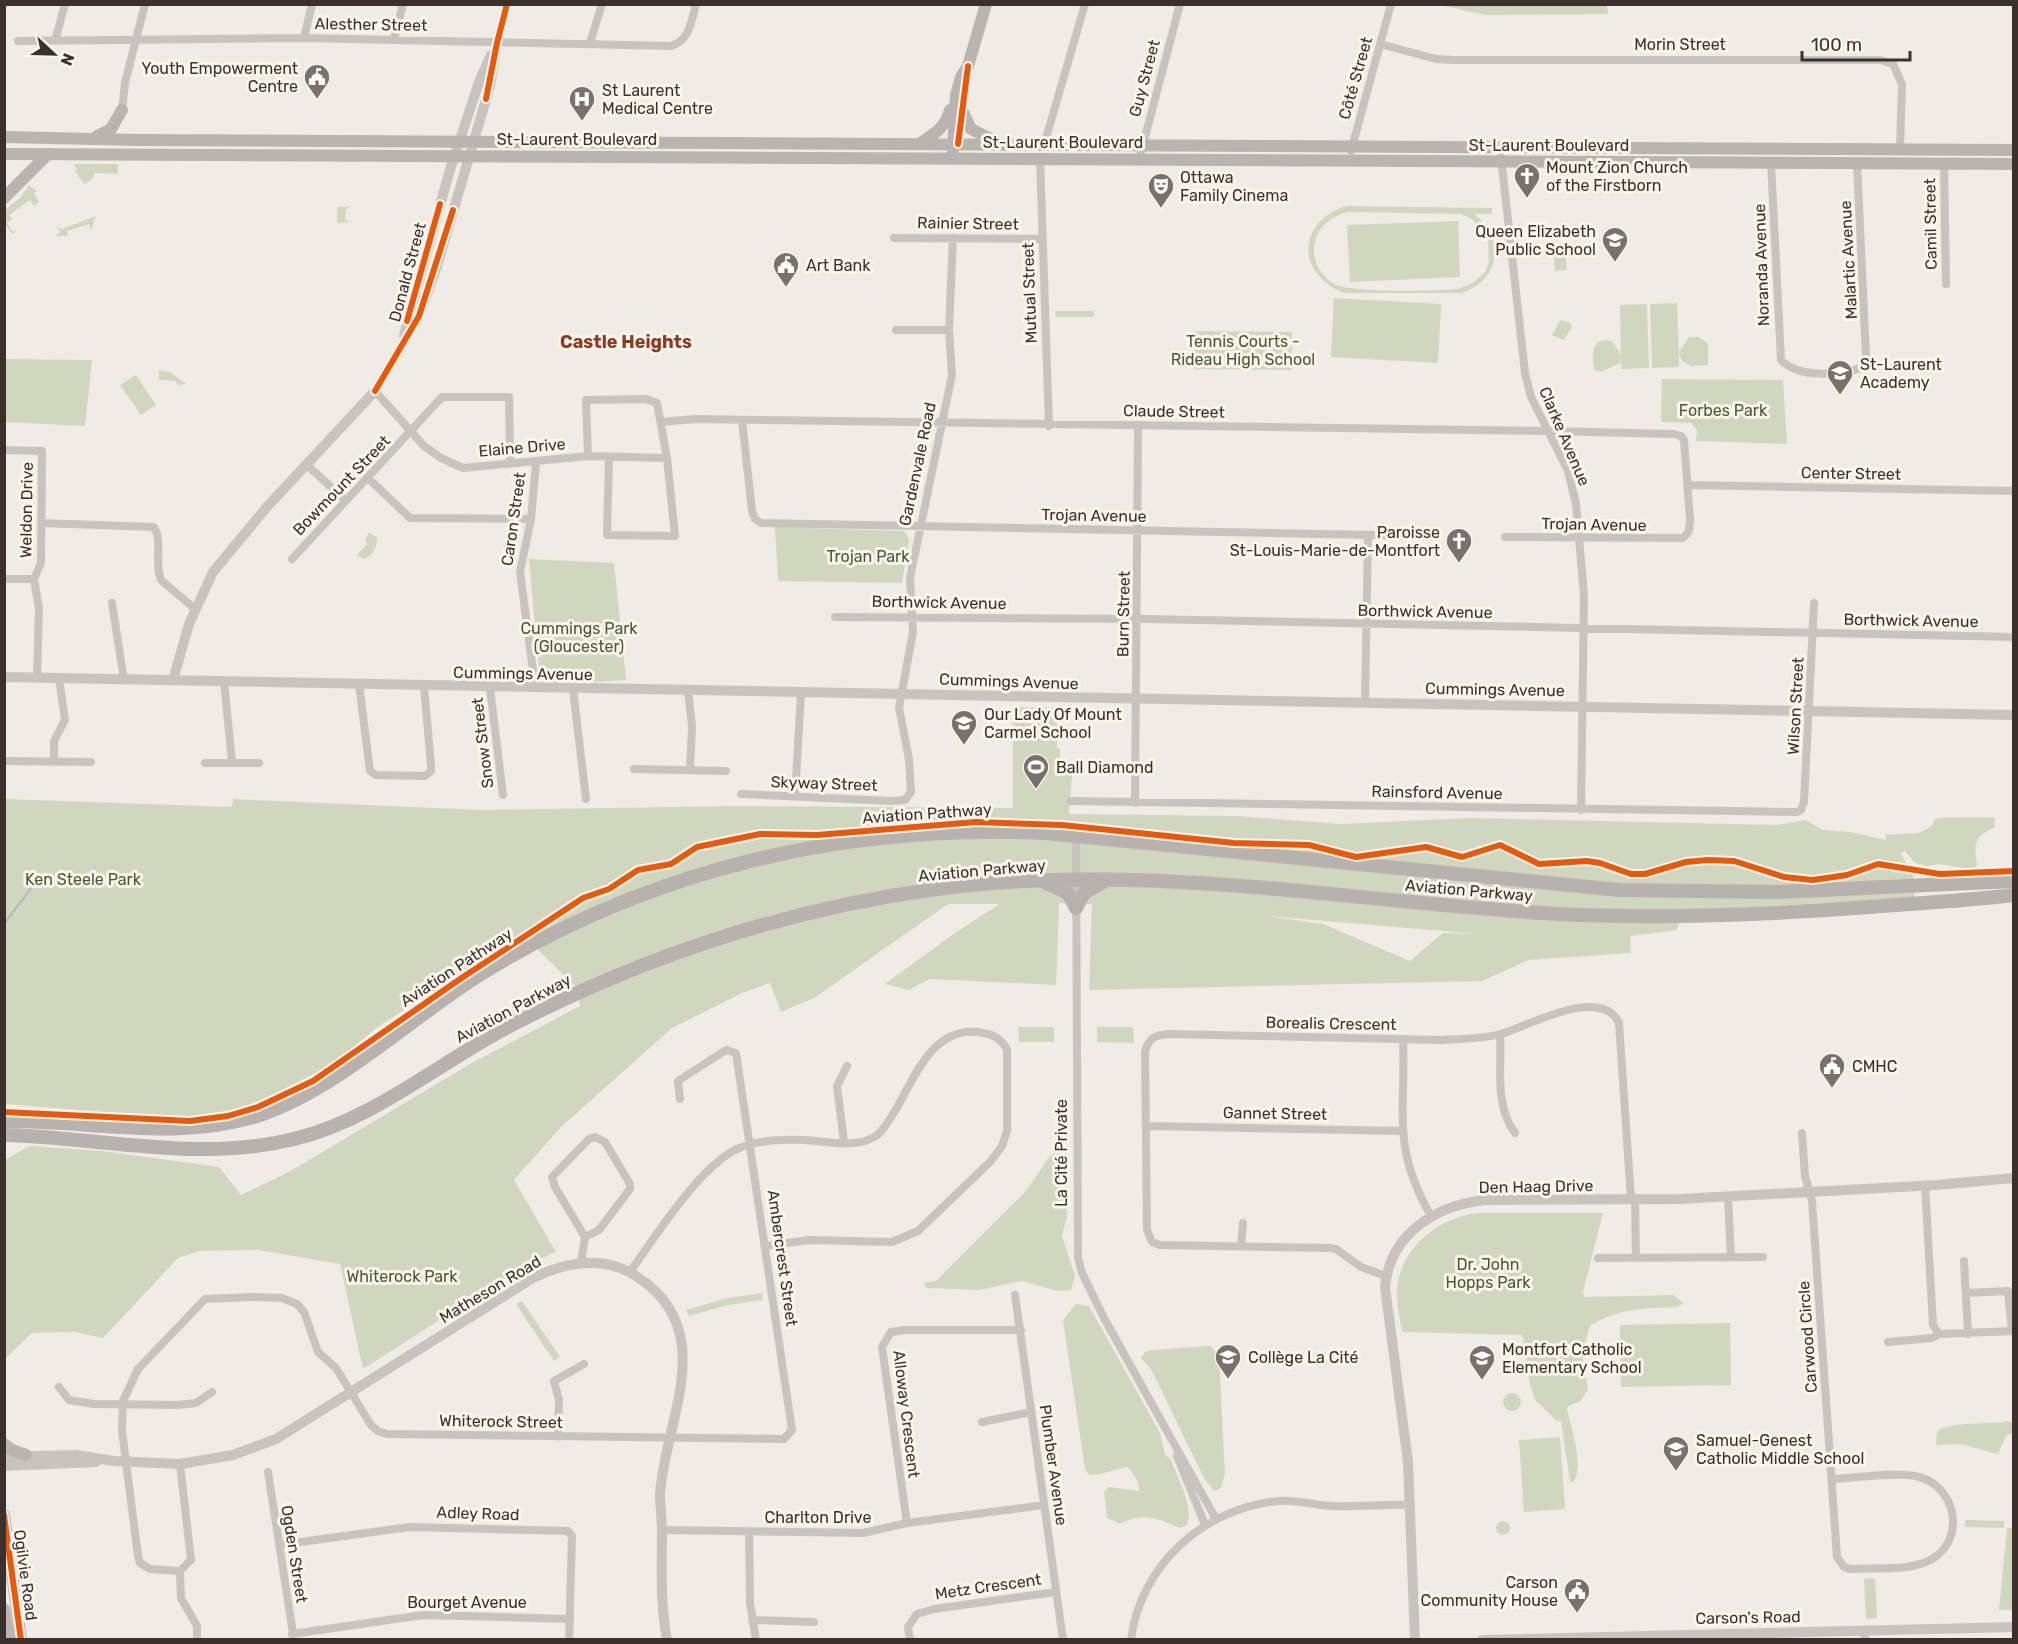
<svg xmlns="http://www.w3.org/2000/svg" width="2018" height="1644" viewBox="0 0 2018 1644" font-family="Rubik,sans-serif">
<style>
.green{fill:#d1d6bf;fill-rule:evenodd}
.lines{fill:none;stroke-linecap:round;stroke-linejoin:round}
.stream{stroke:#a1c2c1;stroke-width:2}
.minor{stroke:#c9c3be;stroke-width:8}
.tertiary{stroke:#c9c3be;stroke-width:10}
.secondary{stroke:#bab3ae;stroke-width:12}
.primary{stroke:#b8b1ad;stroke-width:14}
.cycleway-casing{stroke:#fbf5ee;stroke-width:10}
.cycleway{stroke:#e8590c;stroke-width:6}
.labels{text-anchor:middle;stroke-width:6;stroke-linejoin:round;paint-order:stroke}
.street-label{font-size:16px;fill:#3b302b;stroke:#fbf5ee}
.poi-label{font-size:16px;fill:#3b302b;stroke:#fbf5ee;text-anchor:start}
.park-label{font-size:16px;fill:#4a5a2e;stroke:#fbf5ee}
.neighbourhood-label{font-size:18px;font-weight:bold;fill:#8c3b22;stroke:#fbf5ee}
</style>
<rect width="100%" height="100%" fill="#f0ebe5"/>
<!-- green -->
<path class="green" d="M1440,5H1607L1608,14L1485,15Z
M74,164H118V174L95,173L92,180L84,184L75,171L77,169Z
M29,185L37,191L34,194L39,202L34,206L30,200L9,215L12,219L7,223L13,232L18,230L13,234L5,225V210L20,198Z
M1347,206L1492,208V214H1474C1505,238 1501,280 1462,293H1345C1296,276 1296,221 1347,206ZM1348,212L1461,214L1472,219L1488,238L1489,261L1485,272L1473,283L1458,289C1436,291 1350,293 1334,284C1319,275 1311,258 1315,241C1320,224 1332,217 1348,212Z
M337,207H351L346,209L345,220L351,222L337,223Z
M96,216L91,230L89,224L67,231L68,236H55L60,232L56,225L62,229Z
M1458,221L1460,277L1350,282L1347,225Z
M1565,250L1567,270L1555,271L1554,251Z
M1334,298L1441,304L1438,363L1331,357Z
M1677,303L1679,352L1689,337H1699L1708,344V365L1691,366L1682,361L1679,354V367L1652,368L1650,304Z
M1647,304L1649,368L1622,369L1621,358L1620,363L1601,372L1594,370C1592,354 1590,337 1612,341L1621,355L1620,305Z
M1055,311H1094V317H1056Z
M1560,320L1571,323L1572,327L1564,340L1552,335Z
M1194,331L1292,332L1291,370L1194,369Z
M4,359L92,360L85,426L5,422Z
M159,370L170,372L186,384L177,385L176,381L159,380Z
M136,375L156,405L141,415L120,385Z
M1662,379L1783,380L1787,444L1696,441L1697,431L1691,423L1661,422Z
M775,527L904,531L909,539L902,583L778,581Z
M369,533L377,537C376,549 375,554 364,559L357,555L367,544L365,539Z
M529,559L614,563L626,680L574,683L540,680Z
M984,707L1011,709L1010,721L983,719Z
M1013,707L1057,708V748L1060,749V761L1073,763L1069,814L1237,816L1341,824L1470,818L1778,825L1805,820L1823,830L1850,832L1886,840V835L1919,833L1932,826L1935,819C1940,817 1991,817 1995,818L1994,828C1974,836 1974,844 1977,865L1973,870L1940,864L1926,866L1914,862L1905,851L1901,853L1914,878V898L1682,911L1677,930L1630,936L1631,953L1529,960L1482,981L1089,990L1092,904L1059,903L1056,985L929,979L909,990L885,984L955,933L1000,904H948L814,998L781,1012L770,983L742,993L672,1028L561,1127L514,1180L556,1252L524,1266L363,1369L340,1264L258,1250L199,1251L178,1258L103,1338L75,1332L32,1333L5,1359V1160L29,1146L102,1151L219,1167L241,1195L289,1172L470,1064L580,1006L577,988L522,934L379,1026L331,1065L273,1095L225,1115L165,1117L5,1104V799L232,807L233,799L481,810L737,806L1013,808ZM1266,916H1267L1478,934L1443,933L1410,961L1323,924Z
M1018,1027H1054V1042H1019Z
M1097,1027H1133L1134,1043L1097,1042Z
M1061,1148L1067,1150L1068,1158L1067,1216L1062,1236L1075,1276L1071,1290L1057,1291L1022,1281L979,1290L927,1288L923,1283L936,1281L1026,1191L1049,1157Z
M1477,1213H1603L1583,1292L1584,1297L1673,1295L1683,1303L1678,1307C1643,1309 1620,1307 1590,1326L1582,1353L1588,1389L1581,1401L1568,1406L1567,1409C1571,1427 1585,1467 1573,1482H1570L1561,1421L1556,1420L1535,1400L1529,1381L1528,1362L1522,1350L1524,1339L1521,1335L1402,1332C1400,1319 1396,1303 1397,1290C1400,1248 1438,1218 1477,1213Z
M762,1293L763,1300L728,1305L689,1316L686,1310L727,1298Z
M522,1301L560,1357L554,1361L516,1304Z
M1076,1304L1089,1306L1160,1433L1165,1455L1171,1459C1177,1478 1194,1506 1187,1525L1180,1528C1156,1518 1144,1512 1120,1524L1107,1518L1104,1492L1108,1487L1140,1491L1136,1478L1128,1467C1115,1468 1101,1476 1089,1475L1085,1469L1063,1320Z
M1730,1323L1731,1385L1621,1387L1620,1325Z
M1210,1346L1219,1356L1225,1474L1221,1488L1214,1491L1205,1480L1151,1369L1141,1358L1145,1352L1152,1350Z
M1503 1402a9 9 0 1 1 18 0a9 9 0 1 1-18 0Z
M2008,1421L2013,1423V1433L2006,1436L1998,1454L1960,1444L1936,1445L1937,1431C1954,1421 1987,1425 2008,1421Z
M1560,1437L1565,1509L1524,1512L1519,1440Z
M1965,1520L2004,1521V1528L1965,1527Z
M1496 1528a7 7 0 1 1 14 0a7 7 0 1 1-14 0Z
M2007,1528H2013V1610H1999Z
M1875,1578L1877,1618L1866,1619L1864,1579Z"/>
<g class="lines">
<!-- stream -->
<path class="stream" d="M4,924L32,887"/>
<!-- minor -->
<path class="minor" d="M304,38L312,4
M394,40L403,4
M18,41L304,38L671,46C690,40 691,22 696,4
M55,41L65,4
M590,43L602,4
M1380,44L1436,59L1453,60H1880L1893,64L1902,84L1900,149
M122,110L125,83L145,4
M1044,145L1085,4
M1351,151L1391,4
M1501,157L1525,373L1531,397L1568,471L1576,504L1584,595L1581,810
M1040,158L1049,426
M1139,160L1180,4
M1771,162L1781,360C1799,379 1841,375 1864,367L1866,356L1857,162
M1944,163L1946,284
M894,238L1042,239
M896,330H949
M375,391L424,446L441,458L463,468L588,456L667,458
M742,420L752,511L755,519L761,523L1425,536
M661,422L695,419L1548,431L1674,434L1681,436L1684,440L1690,520L1689,531L1683,538L1505,537
M4,450L42,451L41,563L34,579L39,608L37,677
M588,456L586,400L646,399L657,403L667,458L675,536L607,535L609,457
M307,465L345,500
M368,478L410,518L531,519
M1688,485L2014,491
M41,523L154,527C163,542 154,563 161,580L195,609
M292,559L442,397H509L510,464
M4,579H34
M112,603L124,680
M835,617L1149,619L2014,637
M224,681L232,762
M359,684L370,771L376,775L425,776L431,771V765L424,686
M533,687L534,678L520,572L531,519L536,463
M490,688L503,795
M573,689L586,799
M688,691L692,726L690,770
M1365,702L1368,536
M7,761L91,762
M54,761V741L65,720L59,678
M205,763H259
M634,769L726,771
M741,794L892,801L905,800L911,792L909,759L899,708L913,632L910,578L952,375L949,330L953,238
M795,797L801,693
M1071,801L1797,812L1801,810L1804,802L1814,603
M1135,803L1138,425
M1076,836L1078,1258L1082,1273L1104,1318L1216,1519
M1500,1034C1502,1067 1494,1105 1515,1133
M1403,1039C1406,1112 1391,1147 1431,1216
M1147,1126L1402,1131
M1802,1133L1805,1176L1812,1201L1837,1557L1844,1567L1850,1569C1875,1567 1910,1572 1932,1559C1968,1538 1955,1483 1915,1476C1892,1472 1857,1478 1833,1479
M844,1142L837,1086L847,1066
M1925,1185L1933,1325L1939,1334
M1728,1196L1731,1257
M1635,1199L1636,1258
M1241,1247L1243,1223
M1598,1258L1763,1257
M1964,1261L1968,1334
M581,1262L585,1237L555,1187L552,1177L589,1139L595,1137L605,1142L630,1184V1189L599,1230L585,1237
M630,1272C654,1238 700,1166 737,1149C757,1140 783,1139 804,1140C825,1141 857,1149 876,1136C884,1130 889,1120 895,1111C914,1079 932,1027 977,1032C991,1034 999,1036 1007,1049V1131L1002,1146L991,1161L918,1231L892,1242L809,1240L766,1246
M1386,1276L1361,1267L1336,1249L1329,1248L1160,1245L1152,1242L1147,1230L1145,1052C1149,1037 1155,1035 1170,1034L1441,1040C1461,1039 1482,1039 1501,1034C1530,1025 1602,985 1619,1023L1631,1199
M1966,1293L2008,1291L2012,1331
M1015,1295L1063,1640
M1888,1342L1932,1338L1939,1334L2014,1331
M59,1387L69,1400L94,1404L178,1405L196,1403L212,1392
M982,1422L1031,1412
M558,1437L559,1400L554,1381L584,1364
M1177,1456L1205,1525
M180,1464L191,1560L180,1571L150,1569L140,1563L138,1556L122,1431L123,1401L138,1369L205,1299L253,1297L282,1298L297,1304L304,1312L318,1352L336,1368L371,1425L378,1431L387,1434L784,1439L792,1430L736,1053L726,1050L678,1081L680,1099
M268,1472L294,1640
M907,1523L882,1347L891,1332L906,1330H1021
M662,1530L863,1533L907,1523L1044,1505
M749,1532L750,1603L756,1640
M279,1545L409,1527L568,1531L572,1536L569,1640
M180,1571L181,1598L197,1626V1640
M752,1620L814,1622
M1864,1630L1865,1640
M292,1634L423,1615L570,1619
M910,1640L908,1627L917,1614L934,1609L1056,1592
M1131,1640C1140,1564 1206,1507 1279,1501C1298,1499 1314,1506 1333,1506C1359,1507 1385,1504 1411,1505"/>
<!-- tertiary -->
<path class="tertiary" d="M404,335L449,173L479,82L491,55
M4,677L2014,715
M173,680L189,624L213,572L266,508L375,391L419,316L437,266L490,86L497,43L507,4
M4,1457L76,1455L114,1461L180,1464L233,1455L276,1439L533,1278C566,1262 603,1255 636,1276C721,1330 665,1419 660,1494C660,1506 662,1519 662,1531C662,1568 660,1603 667,1640
M4,1466L96,1462
M1415,1640L1408,1462L1385,1287C1390,1234 1435,1206 1484,1200L1680,1199L1936,1185L2014,1178
M1482,1640L2014,1627"/>
<!-- secondary -->
<path class="secondary" d="M961,108L971,129L995,141
M97,136L111,129L122,110
M4,137L139,140L2014,150
M919,144C934,134 946,127 950,110
M953,151L956,95L961,77L968,66L986,4
M4,154L2014,164
M4,198L48,154
M4,1444L12,1450L26,1455
M4,1515L21,1640
M4,1609L9,1640"/>
<!-- primary -->
<path class="primary" d="M1046,883L1068,893L1076,908
M1076,908L1084,893L1106,880
M4,1121C89,1120 178,1142 260,1115C337,1089 407,1021 476,977C648,869 844,824 1046,833L1619,890L1777,892L2014,881
M4,1135C100,1137 199,1163 294,1139C372,1120 435,1066 504,1029C639,958 786,909 937,889C1146,861 1349,902 1558,914C1661,919 1765,915 1869,907C1917,903 1965,901 2014,895"/>
<!-- cycleway casing -->
<g class="cycleway-casing">
<path id="cycleway" d="M486,99L497,43L507,4
M958,144L968,66
M407,321L440,204
M375,391L419,316L453,210
M4,1112L190,1121L228,1116L258,1107L313,1081L463,977L583,898L609,889L638,870L671,864L697,847L760,834L817,835L976,822L1062,825L1234,843L1309,845L1356,857L1426,847L1462,857L1500,845L1539,864L1587,861L1600,863L1631,874H1645L1686,862L1708,860L1734,861L1784,877L1813,880L1847,875L1878,864L1940,874L2014,871
M4,1515L21,1640"/>
</g>
<!-- cycleway -->
<use href="#cycleway" class="cycleway"/>
</g>
<!-- icons -->
<defs>
<g id="civic-pin" transform="scale(1.35)"><path d="M0 17L-7.5 6A9.5 9.5 0 1 1 7.5 6Z" fill="#7a716c" stroke="#fbf5ee"/><path d="M-.6-6.5H3V-4.5H.6V-3L4-1V1h2V6H-6V1h2V-1L-.6-3ZM-1.2 2.5V6h2.4V2.5Z" fill="#fff"/></g>
<g id="hospital-pin" transform="scale(1.35)"><path d="M0 17L-7.5 6A9.5 9.5 0 1 1 7.5 6Z" fill="#7a716c" stroke="#fbf5ee"/><path d="M-5-5h3v3.5h4V-5h3V5h-3V1.5h-4V5h-3Z" fill="#fff"/></g>
<g id="church-pin" transform="scale(1.35)"><path d="M0 17L-7.5 6A9.5 9.5 0 1 1 7.5 6Z" fill="#7a716c" stroke="#fbf5ee"/><path d="M-1.2-6h2.4v3.5h3.3v2.4h-3.3V6h-2.4V-.1h-3.3v-2.4h3.3Z" fill="#fff"/></g>
<g id="theatre-pin" transform="scale(1.35)"><path d="M0 17L-7.5 6A9.5 9.5 0 1 1 7.5 6Z" fill="#7a716c" stroke="#fbf5ee"/><path d="M-5-5.5Q0-4 5-5.5V0Q5 5 0 6Q-5 5-5 0ZM-3.3-2.5H-1v1.5H-3.3ZM1-2.5H3.3v1.5H1ZM-2.8 1Q0 5.5 2.8 1Z" fill="#fff"/></g>
<g id="school-pin" transform="scale(1.35)"><path d="M0 17L-7.5 6A9.5 9.5 0 1 1 7.5 6Z" fill="#7a716c" stroke="#fbf5ee"/><path d="M0-5L7-2L0 1L-7-2ZM-4 1L0 2.5L4 1V4Q0 6-4 4Z" fill="#fff"/></g>
<g id="stadium-pin" transform="scale(1.35)"><path d="M0 17L-7.5 6A9.5 9.5 0 1 1 7.5 6Z" fill="#7a716c" stroke="#fbf5ee"/><path d="M0-5a6.5 5 0 1 0 0 10a6.5 5 0 1 0 0-10ZM-3.5-1.8h7v3.6h-7Z" fill="#fff"/></g>
<g id="university-pin" transform="scale(1.35)"><path d="M0 17L-7.5 6A9.5 9.5 0 1 1 7.5 6Z" fill="#7a716c" stroke="#fbf5ee"/><path d="M0-5L7-2L0 1L-7-2ZM-4 1L0 2.5L4 1V4Q0 6-4 4Z" fill="#fff"/></g>
</defs>
<g fill-rule="evenodd">
<use href="#civic-pin" x="317" y="77"/>
<use href="#hospital-pin" x="582" y="99"/>
<use href="#church-pin" x="1527" y="176"/>
<use href="#theatre-pin" x="1161" y="186"/>
<use href="#school-pin" x="1615" y="240"/>
<use href="#civic-pin" x="786" y="265"/>
<use href="#school-pin" x="1840" y="373"/>
<use href="#church-pin" x="1459" y="541"/>
<use href="#school-pin" x="964" y="723"/>
<use href="#stadium-pin" x="1036" y="767"/>
<use href="#civic-pin" x="1832" y="1066"/>
<use href="#university-pin" x="1228" y="1357"/>
<use href="#school-pin" x="1482" y="1358"/>
<use href="#school-pin" x="1676" y="1449"/>
<use href="#civic-pin" x="1577" y="1591"/>
</g>
<g class="labels">
<!-- street labels -->
<g class="street-label">
<text transform="translate(371 24) rotate(1)" y="6">Alesther Street</text>
<text x="1680" y="50">Morin Street</text>
<text transform="translate(1144 78) rotate(-75)" y="6">Guy Street</text>
<text transform="translate(1355 78) rotate(-74)" y="6">Côté Street</text>
<text x="577" y="145">St-Laurent Boulevard</text>
<text x="1063" y="148">St-Laurent Boulevard</text>
<text x="1549" y="151">St-Laurent Boulevard</text>
<text transform="translate(968 223) rotate(1)" y="6">Rainier Street</text>
<text transform="translate(1930 224) rotate(-91)" y="6">Camil Street</text>
<text transform="translate(1848 260) rotate(-93)" y="6">Malartic Avenue</text>
<text transform="translate(1761 265) rotate(-92)" y="6">Noranda Avenue</text>
<text transform="translate(407 272) rotate(-75)" y="6">Donald Street</text>
<text transform="translate(1029 293) rotate(-92)" y="6">Mutual Street</text>
<text transform="translate(1174 411) rotate(1)" y="6">Claude Street</text>
<text transform="translate(1565 436) rotate(67)" y="6">Clarke Avenue</text>
<text transform="translate(522 447) rotate(-5)" y="6">Elaine Drive</text>
<text transform="translate(917 464) rotate(-78)" y="6">Gardenvale Road</text>
<text transform="translate(1851 473) rotate(1)" y="6">Center Street</text>
<text transform="translate(341 485) rotate(-46)" y="6">Bowmount Street</text>
<text transform="translate(26 510) rotate(-89)" y="6">Weldon Drive</text>
<text transform="translate(1094 515) rotate(1)" y="6">Trojan Avenue</text>
<text transform="translate(513 519) rotate(-82)" y="6">Caron Street</text>
<text transform="translate(1594 524) rotate(1)" y="6">Trojan Avenue</text>
<text transform="translate(939 602) rotate(1)" y="6">Borthwick Avenue</text>
<text transform="translate(1425 611) rotate(1)" y="6">Borthwick Avenue</text>
<text transform="translate(1123 614) rotate(-89)" y="6">Burn Street</text>
<text transform="translate(1911 620) rotate(1)" y="6">Borthwick Avenue</text>
<text transform="translate(523 673) rotate(1)" y="6">Cummings Avenue</text>
<text transform="translate(1009 681) rotate(2)" y="6">Cummings Avenue</text>
<text transform="translate(1495 689) rotate(1)" y="6">Cummings Avenue</text>
<text transform="translate(1795 706) rotate(-87)" y="6">Wilson Street</text>
<text transform="translate(482 743) rotate(-97)" y="6">Snow Street</text>
<text transform="translate(824 783) rotate(2)" y="6">Skyway Street</text>
<text transform="translate(1437 792) rotate(1)" y="6">Rainsford Avenue</text>
<text transform="translate(927 813) rotate(-4)" y="6">Aviation Pathway</text>
<text transform="translate(982 870) rotate(-5)" y="6">Aviation Parkway</text>
<text transform="translate(1469 890) rotate(5)" y="6">Aviation Parkway</text>
<text transform="translate(456 967) rotate(-33)" y="6">Aviation Pathway</text>
<text transform="translate(513 1008) rotate(-28)" y="6">Aviation Parkway</text>
<text transform="translate(1331 1023) rotate(1)" y="6">Borealis Crescent</text>
<text transform="translate(1275 1113) rotate(1)" y="6">Gannet Street</text>
<text transform="translate(1061 1153) rotate(-90)" y="6">La Cité Private</text>
<text transform="translate(1536 1186) rotate(-1)" y="6">Den Haag Drive</text>
<text transform="translate(783 1258) rotate(82)" y="6">Ambercrest Street</text>
<text transform="translate(490 1289) rotate(-31)" y="6">Matheson Road</text>
<text transform="translate(1807 1337) rotate(-94)" y="6">Carwood Circle</text>
<text transform="translate(907 1414) rotate(83)" y="6">Alloway Crescent</text>
<text transform="translate(501 1421) rotate(1)" y="6">Whiterock Street</text>
<text transform="translate(1054 1465) rotate(82)" y="6">Plumber Avenue</text>
<text transform="translate(478 1513) rotate(2)" y="6">Adley Road</text>
<text x="818" y="1523">Charlton Drive</text>
<text transform="translate(295 1554) rotate(81)" y="6">Ogden Street</text>
<text transform="translate(26 1575) rotate(82)" y="6">Ogilvie Road</text>
<text transform="translate(988 1586) rotate(-8)" y="6">Metz Crescent</text>
<text x="467" y="1608">Bourget Avenue</text>
<text transform="translate(1748 1617) rotate(-1)" y="6">Carson's Road</text>
</g>
<!-- poi labels -->
<g class="poi-label">
<text x="298" y="74" text-anchor="end">Youth Empowerment<tspan x="298" dy="18">Centre</tspan></text>
<text x="602" y="96">St Laurent<tspan x="602" dy="18">Medical Centre</tspan></text>
<text x="1546" y="173">Mount Zion Church<tspan x="1546" dy="18">of the Firstborn</tspan></text>
<text x="1180" y="183">Ottawa<tspan x="1180" dy="18">Family Cinema</tspan></text>
<text x="1596" y="237" text-anchor="end">Queen Elizabeth<tspan x="1596" dy="18">Public School</tspan></text>
<text x="806" y="271">Art Bank</text>
<text x="1860" y="370">St-Laurent<tspan x="1860" dy="18">Academy</tspan></text>
<text x="1440" y="538" text-anchor="end">Paroisse<tspan x="1440" dy="18">St-Louis-Marie-de-Montfort</tspan></text>
<text x="984" y="720">Our Lady Of Mount<tspan x="984" dy="18">Carmel School</tspan></text>
<text x="1056" y="773">Ball Diamond</text>
<text x="1852" y="1072">CMHC</text>
<text x="1502" y="1355">Montfort Catholic<tspan x="1502" dy="18">Elementary School</tspan></text>
<text x="1248" y="1363">Collège La Cité</text>
<text x="1696" y="1446">Samuel-Genest<tspan x="1696" dy="18">Catholic Middle School</tspan></text>
<text x="1558" y="1588" text-anchor="end">Carson<tspan x="1558" dy="18">Community House</tspan></text>
</g>
<!-- park labels -->
<g class="park-label">
<text x="1243" y="347">Tennis Courts -<tspan x="1243" dy="18">Rideau High School</tspan></text>
<text x="1723" y="416">Forbes Park</text>
<text x="868" y="562">Trojan Park</text>
<text x="579" y="634">Cummings Park<tspan x="579" dy="18">(Gloucester)</tspan></text>
<text x="83" y="885">Ken Steele Park</text>
<text x="1488" y="1270">Dr. John<tspan x="1488" dy="18">Hopps Park</tspan></text>
<text x="402" y="1282">Whiterock Park</text>
</g>
<!-- neighbourhood labels -->
<g class="neighbourhood-label">
<text x="626" y="348">Castle Heights</text>
</g>
</g>
<!-- border -->
<rect width="2018" height="1644" fill="none" stroke="#3b302b" stroke-width="12"/>
<!-- north arrow -->
<g transform="translate(54 54) rotate(112)" stroke="#fbf5ee" stroke-width="4.5" paint-order="stroke">
<path d="M0-4.5L10 22L0 15L-10 22Z" fill="#3b302b"/>
<text y="-9" font-size="16" font-weight="bold" text-anchor="middle" fill="#3b302b">N</text>
</g>
<!-- scale -->
<path d="M1802 51v9h108v-9" fill="none" stroke="#3b302b" stroke-width="3"/>
<text x="1811" y="51" font-size="18" fill="#3b302b" stroke="#fbf5ee" stroke-width="4.5" paint-order="stroke">100 m</text>
</svg>
